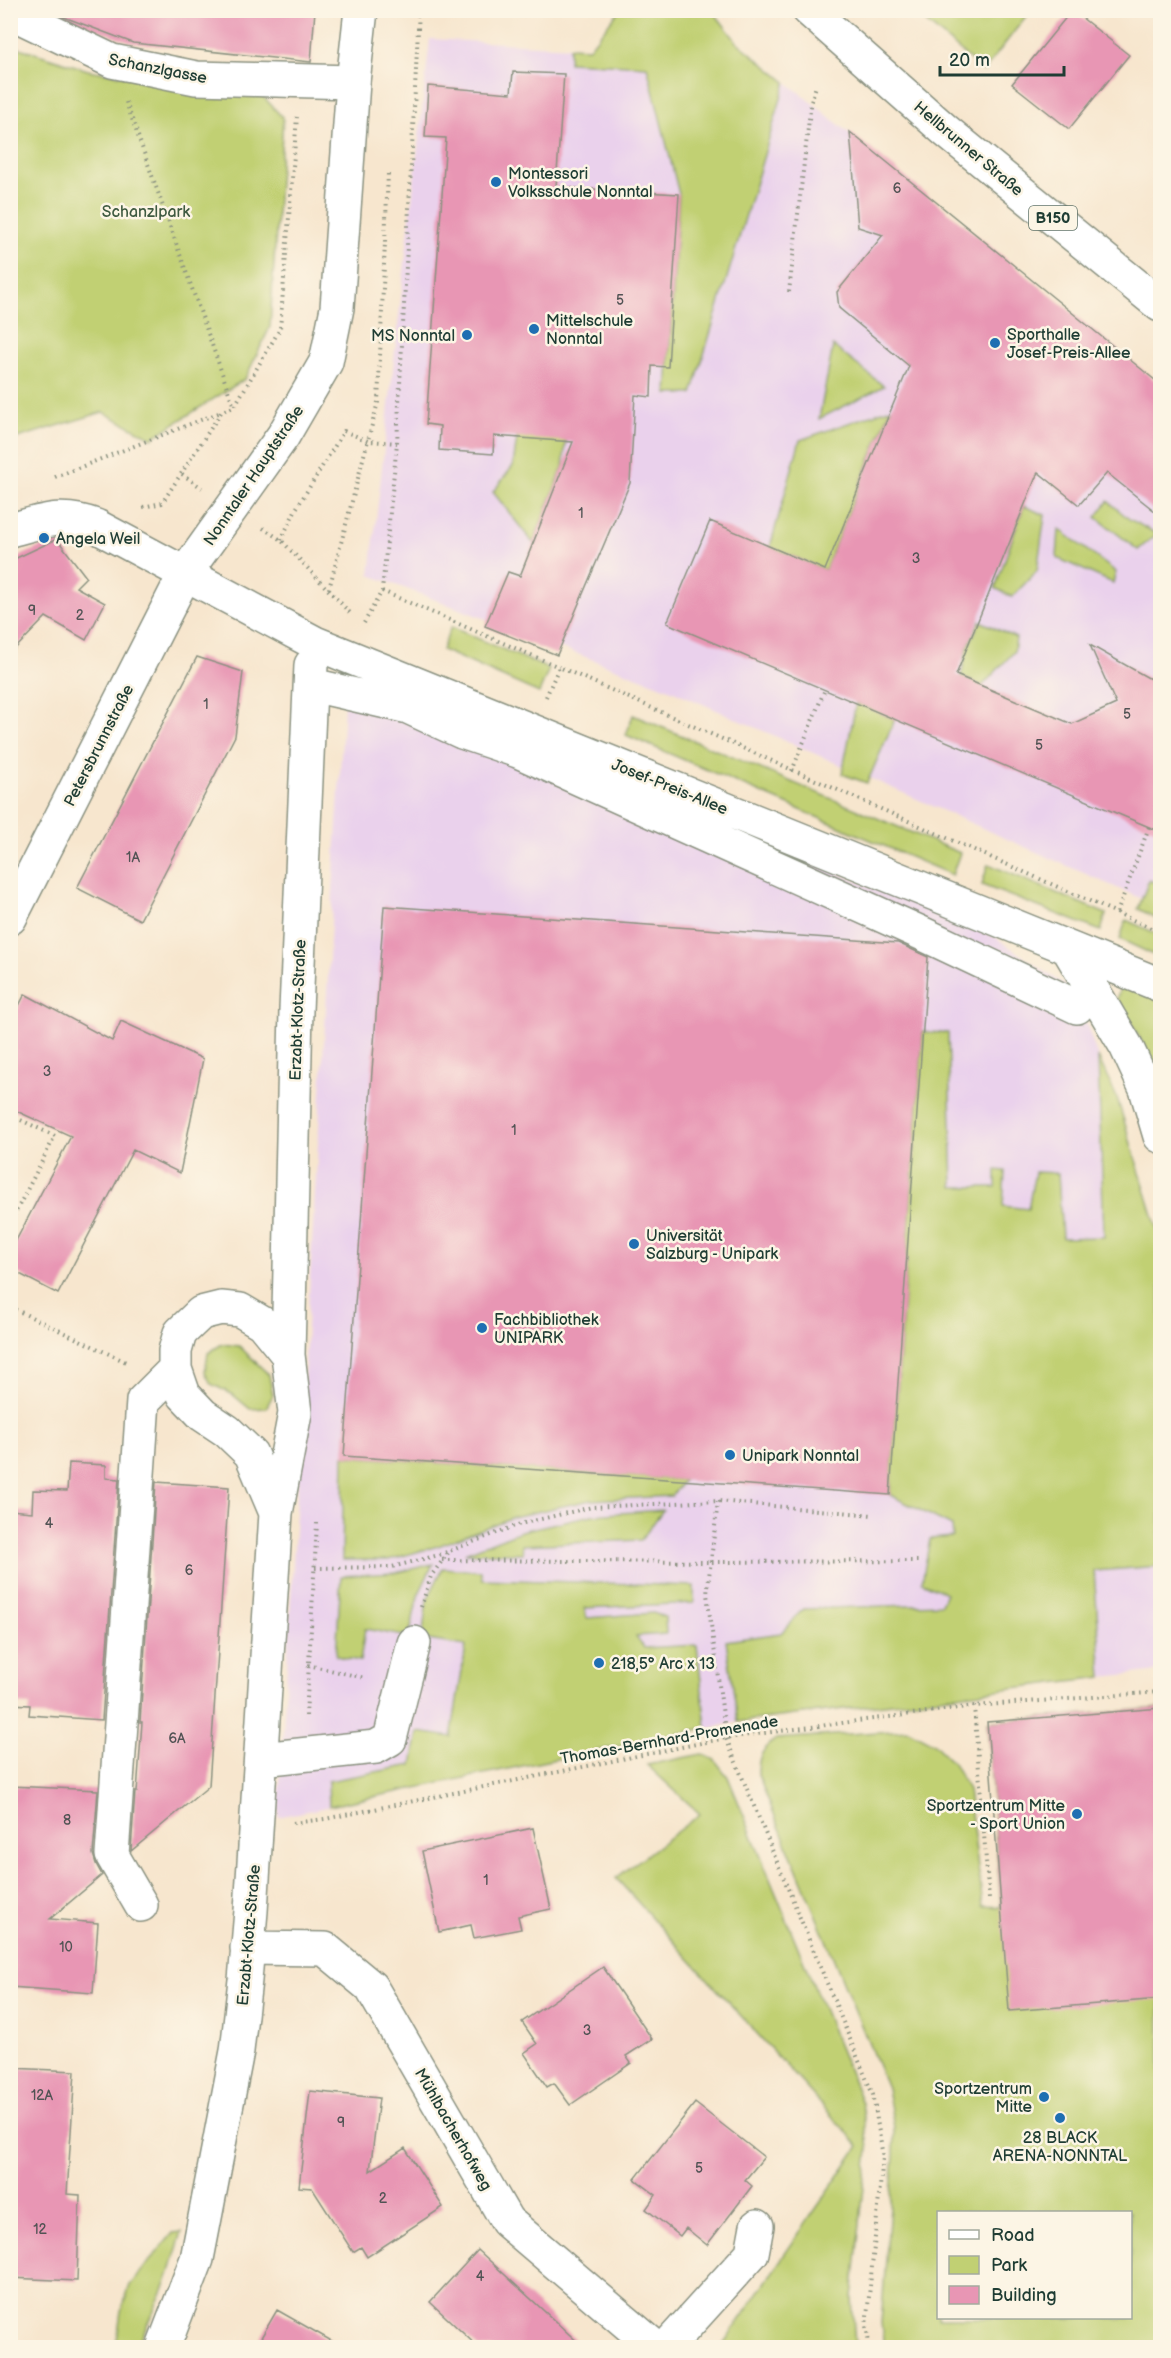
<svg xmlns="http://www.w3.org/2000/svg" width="1171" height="2358" viewBox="0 0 1171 2358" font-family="'Balsamiq Sans',sans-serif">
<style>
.built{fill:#ead1ec}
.green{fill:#c1d073;stroke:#708654;stroke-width:1.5;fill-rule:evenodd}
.building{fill:#e896b4}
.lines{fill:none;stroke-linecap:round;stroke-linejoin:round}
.minor-casing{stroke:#8b9281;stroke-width:36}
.major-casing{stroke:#8b9281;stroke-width:36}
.path{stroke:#8b9281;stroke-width:4;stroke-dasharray:1.5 4.5;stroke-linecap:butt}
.minor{stroke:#fff;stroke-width:33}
.major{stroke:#fff;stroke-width:33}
.poi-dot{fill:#1f6fb2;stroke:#fcf5e5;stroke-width:2}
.labels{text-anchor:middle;stroke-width:5;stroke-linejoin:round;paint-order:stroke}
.number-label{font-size:14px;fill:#515354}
.shield{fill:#fcf5e5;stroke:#617469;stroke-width:1.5}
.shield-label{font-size:15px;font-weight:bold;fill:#1f3d34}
.street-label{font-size:16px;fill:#1f3d34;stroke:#fcf5e5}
.poi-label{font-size:16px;fill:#1f3d34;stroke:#fcf5e5;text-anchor:start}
.park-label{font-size:16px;fill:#3f5a41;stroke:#fcf5e5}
</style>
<rect width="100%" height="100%" fill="#fcf5e5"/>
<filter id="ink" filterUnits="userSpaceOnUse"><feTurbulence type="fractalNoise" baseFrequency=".0167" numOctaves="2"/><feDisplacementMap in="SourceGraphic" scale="12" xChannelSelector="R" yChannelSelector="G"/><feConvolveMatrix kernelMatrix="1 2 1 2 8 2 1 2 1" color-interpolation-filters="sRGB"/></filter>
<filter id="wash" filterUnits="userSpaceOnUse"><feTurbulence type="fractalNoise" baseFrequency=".008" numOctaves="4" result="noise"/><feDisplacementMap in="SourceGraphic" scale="24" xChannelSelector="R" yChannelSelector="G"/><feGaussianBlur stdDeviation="1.35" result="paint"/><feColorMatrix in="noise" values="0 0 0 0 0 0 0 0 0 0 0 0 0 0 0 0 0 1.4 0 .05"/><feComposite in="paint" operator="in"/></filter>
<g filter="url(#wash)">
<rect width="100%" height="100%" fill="#f7e6ce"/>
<!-- built -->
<path class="built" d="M619,11H713L737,42L1160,385V907L667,688L370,575L430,39L589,48Z
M346,672L995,937L1075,992L1098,1057L1117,1098L1160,1238V1671L1102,1677L738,1722L278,1817Z"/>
<!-- green -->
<path class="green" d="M619,11H713L737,42L786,82L692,394H667L679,194L647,66L569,62V47L589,48Z
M913,11H1030L984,71Z
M10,45L88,70L176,84L260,93L283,118L270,327L245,379L152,438L103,412L11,440Z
M833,346L884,386L819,419Z
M891,408L825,570L770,547L800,440Z
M518,431L566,441L563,467L533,543L493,492L513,466Z
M1108,501L1129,519L1157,534L1138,550L1096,517Z
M1024,506L1045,515L1037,571L1012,597L995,588Z
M1059,529L1116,572L1113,583L1057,558Z
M980,621L1016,638L1014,652L982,686L961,677L967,649Z
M451,627L549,669L539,693L442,650Z
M856,703L895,719L867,783L842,774Z
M633,715L960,853L952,875L626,735Z
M988,864L1106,914L1101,931L982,885Z
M1149,880L1160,885V920L1138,909Z
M1126,920L1160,935V958L1120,939Z
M1122,981L1160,995V1073L1117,999Z
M923,1032L948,1033L953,1187H996V1170L1005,1171L1003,1206L1028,1209L1035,1172L1058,1173L1062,1238L1104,1237L1098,1057L1117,1098L1160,1238V1566L1094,1571L1102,1677L738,1722L726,1641L781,1633L803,1609L941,1604L946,1593L922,1582L930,1539L953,1537L952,1526L890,1495Z
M222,1344L239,1346L269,1375L273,1395L266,1408L250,1409L232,1394L211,1384L205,1372L208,1353Z
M344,1456L684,1480L672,1496L590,1500L513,1517L438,1546L388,1560H342Z
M663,1510L641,1540L522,1545L523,1553H465L521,1531L592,1515Z
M433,1564L418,1596L409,1637L365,1629L360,1661L336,1656L341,1576L395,1573Z
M443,1568L481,1571L482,1579L694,1586V1603L584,1608L587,1618L653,1613L665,1617L666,1634L636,1636L644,1648L697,1645L706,1728L329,1806L328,1781L412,1765L418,1732L451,1737L466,1646L422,1639L427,1600Z
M1160,1708V2347H884L881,2323L894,2155V2127L887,2088L758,1775C758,1756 761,1751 776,1739L908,1730L933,1743L953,1763L968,1790L983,1906L1001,1907L987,1722ZM938,2212H1130V2318H938Z
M702,1754L715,1760L728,1777L862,2103L868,2149L852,2297L855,2347H721L859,2146L616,1878L700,1814L647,1765Z
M182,2232L167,2281L137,2347H116L121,2312L130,2285L173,2233Z"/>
<g id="blocks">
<!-- building -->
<path class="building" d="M54,10H315L311,62L133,43L64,17L54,12Z
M1072,10L1129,55L1069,129L1012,84Z
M513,72L564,74L556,187L679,194L668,367L652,366L651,397L635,395L630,483L557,655L485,626L508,572L520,576L573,442L494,436L493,454L439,450L440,426L426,424L446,138L425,137L428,86L511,93Z
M850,132L1161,385V516L1107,473L1079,505L1038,472L956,675L1072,724L1116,704L1090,645L1161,685V832L667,623L710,521L825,570L909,366L839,308L837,292L883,235L858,227Z
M57,539L86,577L76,587L105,603L86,640L46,617L10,654V561Z
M197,657L243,672L235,736L140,920L77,888Z
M384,906L898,943L928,957L890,1495L344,1456Z
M25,994L112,1041L121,1021L203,1059L180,1173L133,1150L58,1294L10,1269V1252L71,1136L10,1108V1023Z
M69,1463L106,1465V1478L119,1479L102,1720L29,1715L30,1705L10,1704V1510L32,1512L33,1490L67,1491Z
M156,1482L229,1487L209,1786L131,1851L135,1792H137L142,1722H140Z
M1161,1708V1999L1009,2011L987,1722Z
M10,1786L98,1790L93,1854L96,1864L102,1875L50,1919L98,1923L93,1993L10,1987Z
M533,1828L551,1909L518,1916L521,1929L474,1938L471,1925L439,1932L422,1851Z
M603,1967L652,2039L626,2056L631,2063L570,2105L554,2083L547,2087L524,2053L537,2044L522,2022Z
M10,2068L75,2071L67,2194L80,2195L77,2281L10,2278Z
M310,2091L379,2098L370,2171L405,2148L443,2207L367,2257L361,2247L353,2252L312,2188L299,2187Z
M695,2103L764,2157L745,2180L752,2186L707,2245L686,2228L680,2236L646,2209L656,2195L635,2179Z
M478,2250L584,2348H479L430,2302Z
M277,2310L344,2348H255Z"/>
</g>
</g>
<g filter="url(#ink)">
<use href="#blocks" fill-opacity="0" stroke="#8b9281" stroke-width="1.5"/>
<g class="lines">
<!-- minor casing -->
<g class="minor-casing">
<path id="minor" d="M10,12L112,61L196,78L353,82
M10,530C44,521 62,513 96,526L315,643L1160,985
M312,685L408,707L462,732L518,751L921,933L1077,1007
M1069,950L1126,1046L1146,1089L1160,1136
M288,1355L296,1010L311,665
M261,1759L376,1747L390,1739L414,1643
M141,1905L112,1855L143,1401L175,1369
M247,1948L325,1949L371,1987L507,2221L656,2348
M163,2348L197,2259L237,2051L245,1980L251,1911L276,1513L295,1413L288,1355L262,1323L240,1310L221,1308L201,1313L180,1333L175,1351V1369L184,1395L203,1415L227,1431L251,1454L276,1513
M666,2348L752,2253L757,2226"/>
</g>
<!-- major casing -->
<g class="major-casing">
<path id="major" d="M809,10L946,131L1160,305
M10,918L186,572L283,436L326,362L337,308L353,82L361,10"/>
</g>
<!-- path -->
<path class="path" d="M126,102L234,407
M789,292L811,102L816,86
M182,474L202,488
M55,477L221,412
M143,507L162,503L222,411L234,407L280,329L297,117
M263,528L281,540L352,615
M281,540L296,509L344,431L368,441L397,443
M329,589L378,402L388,173
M382,591L559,667
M364,623L382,591L397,443L419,10
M546,697L559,667L1160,932
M792,771L825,689
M1117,913L1149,827
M10,1115L55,1136L10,1223
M10,1307L126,1362
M718,1501L707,1594L726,1738L873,2095L883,2157L866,2326L870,2348
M442,1560L711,1562L922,1561
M315,1568L392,1567L439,1555L520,1524L592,1507L718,1501L873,1515
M421,1607L431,1576L448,1553
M308,1665L365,1678
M974,1706L989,1899
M306,1716L317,1523
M293,1823L325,1819L726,1738L974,1706L1160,1692"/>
<!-- minor -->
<use href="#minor" class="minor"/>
<!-- major -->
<use href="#major" class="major"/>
</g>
</g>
<!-- markers -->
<g class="poi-dot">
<circle cx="496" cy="182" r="6"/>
<circle cx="534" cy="329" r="6"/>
<circle cx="467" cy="335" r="6"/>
<circle cx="995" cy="343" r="6"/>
<circle cx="44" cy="538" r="6"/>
<circle cx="634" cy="1244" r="6"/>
<circle cx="482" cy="1328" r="6"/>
<circle cx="730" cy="1455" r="6"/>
<circle cx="599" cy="1663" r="6"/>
<circle cx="1077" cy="1814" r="6"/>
<circle cx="1044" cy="2097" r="6"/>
<circle cx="1060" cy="2118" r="6"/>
</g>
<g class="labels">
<!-- number labels -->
<g class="number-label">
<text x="897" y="193">6</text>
<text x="620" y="305">5</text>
<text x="581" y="518">1</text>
<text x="916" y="563">3</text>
<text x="32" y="615">9</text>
<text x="80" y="620">2</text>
<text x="206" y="709">1</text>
<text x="1127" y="719">5</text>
<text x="1039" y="750">5</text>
<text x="133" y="862">1A</text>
<text x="47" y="1076">3</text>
<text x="514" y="1135">1</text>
<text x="49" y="1528">4</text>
<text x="189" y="1575">6</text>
<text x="177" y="1743">6A</text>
<text x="67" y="1825">8</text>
<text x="486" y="1885">1</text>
<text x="66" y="1952">10</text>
<text x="587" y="2035">3</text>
<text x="42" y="2100">12A</text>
<text x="341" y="2127">9</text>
<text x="699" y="2173">5</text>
<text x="383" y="2203">2</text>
<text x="40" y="2234">12</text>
<text x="480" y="2281">4</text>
</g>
<!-- shield labels -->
<rect class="shield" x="1029" y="206" width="48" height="24" rx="4.5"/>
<g class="shield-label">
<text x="1053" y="223">B150</text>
</g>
<!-- street labels -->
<g class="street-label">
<text transform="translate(158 68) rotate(11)" y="6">Schanzlgasse</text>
<text transform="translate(969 148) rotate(40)" y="6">Hellbrunner Straße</text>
<text transform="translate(253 475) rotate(-56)" y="6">Nonntaler Hauptstraße</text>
<text transform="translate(98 745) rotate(-63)" y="6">Petersbrunnstraße</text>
<text transform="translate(670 786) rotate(22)" y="6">Josef-Preis-Allee</text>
<text transform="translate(297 1010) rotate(-88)" y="6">Erzabt-Klotz-Straße</text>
<text transform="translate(669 1739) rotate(-10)" y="6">Thomas-Bernhard-Promenade</text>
<text transform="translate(248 1935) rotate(-85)" y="6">Erzabt-Klotz-Straße</text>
<text transform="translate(454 2129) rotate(60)" y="6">Mühlbacherhofweg</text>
</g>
<!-- poi labels -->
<g class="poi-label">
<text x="508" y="179">Montessori<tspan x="508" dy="18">Volksschule Nonntal</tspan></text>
<text x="546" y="326">Mittelschule<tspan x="546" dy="18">Nonntal</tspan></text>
<text x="1007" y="340">Sporthalle<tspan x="1007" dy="18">Josef-Preis-Allee</tspan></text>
<text x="455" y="341" text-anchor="end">MS Nonntal</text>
<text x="56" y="544">Angela Weil</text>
<text x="646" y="1241">Universität<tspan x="646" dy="18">Salzburg - Unipark</tspan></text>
<text x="494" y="1325">Fachbibliothek<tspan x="494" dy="18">UNIPARK</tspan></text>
<text x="742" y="1461">Unipark Nonntal</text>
<text x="611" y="1669">218,5° Arc x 13</text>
<text x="1065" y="1811" text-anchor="end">Sportzentrum Mitte<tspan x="1065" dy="18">- Sport Union</tspan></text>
<text x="1032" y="2094" text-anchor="end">Sportzentrum<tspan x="1032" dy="18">Mitte</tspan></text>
<text x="1060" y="2143" text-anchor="middle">28 BLACK<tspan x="1060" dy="18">ARENA-NONNTAL</tspan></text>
</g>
<!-- park labels -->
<g class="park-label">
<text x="146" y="217">Schanzlpark</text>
</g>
</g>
<!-- margin -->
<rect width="1171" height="2358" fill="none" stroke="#fcf5e5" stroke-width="36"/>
<!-- legend -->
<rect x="937" y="2211" width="195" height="108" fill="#fcf5e5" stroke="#a4ab9e" stroke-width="1.5"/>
<rect x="949" y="2230" width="30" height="9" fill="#ffffff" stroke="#a4ab9e" stroke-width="1.5"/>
<text x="991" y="2241" font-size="18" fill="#1f3d34">Road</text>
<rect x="949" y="2256" width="30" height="18" fill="#c1d073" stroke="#a4ab9e" stroke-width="1.5"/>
<text x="991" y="2271" font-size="18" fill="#1f3d34">Park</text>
<rect x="949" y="2286" width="30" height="18" fill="#e896b4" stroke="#a4ab9e" stroke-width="1.5"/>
<text x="991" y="2301" font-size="18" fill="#1f3d34">Building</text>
<!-- scale -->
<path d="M940 66v9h124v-9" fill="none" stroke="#1f3d34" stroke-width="3"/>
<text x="949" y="66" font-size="18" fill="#1f3d34" stroke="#fcf5e5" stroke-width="4.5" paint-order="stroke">20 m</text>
</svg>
